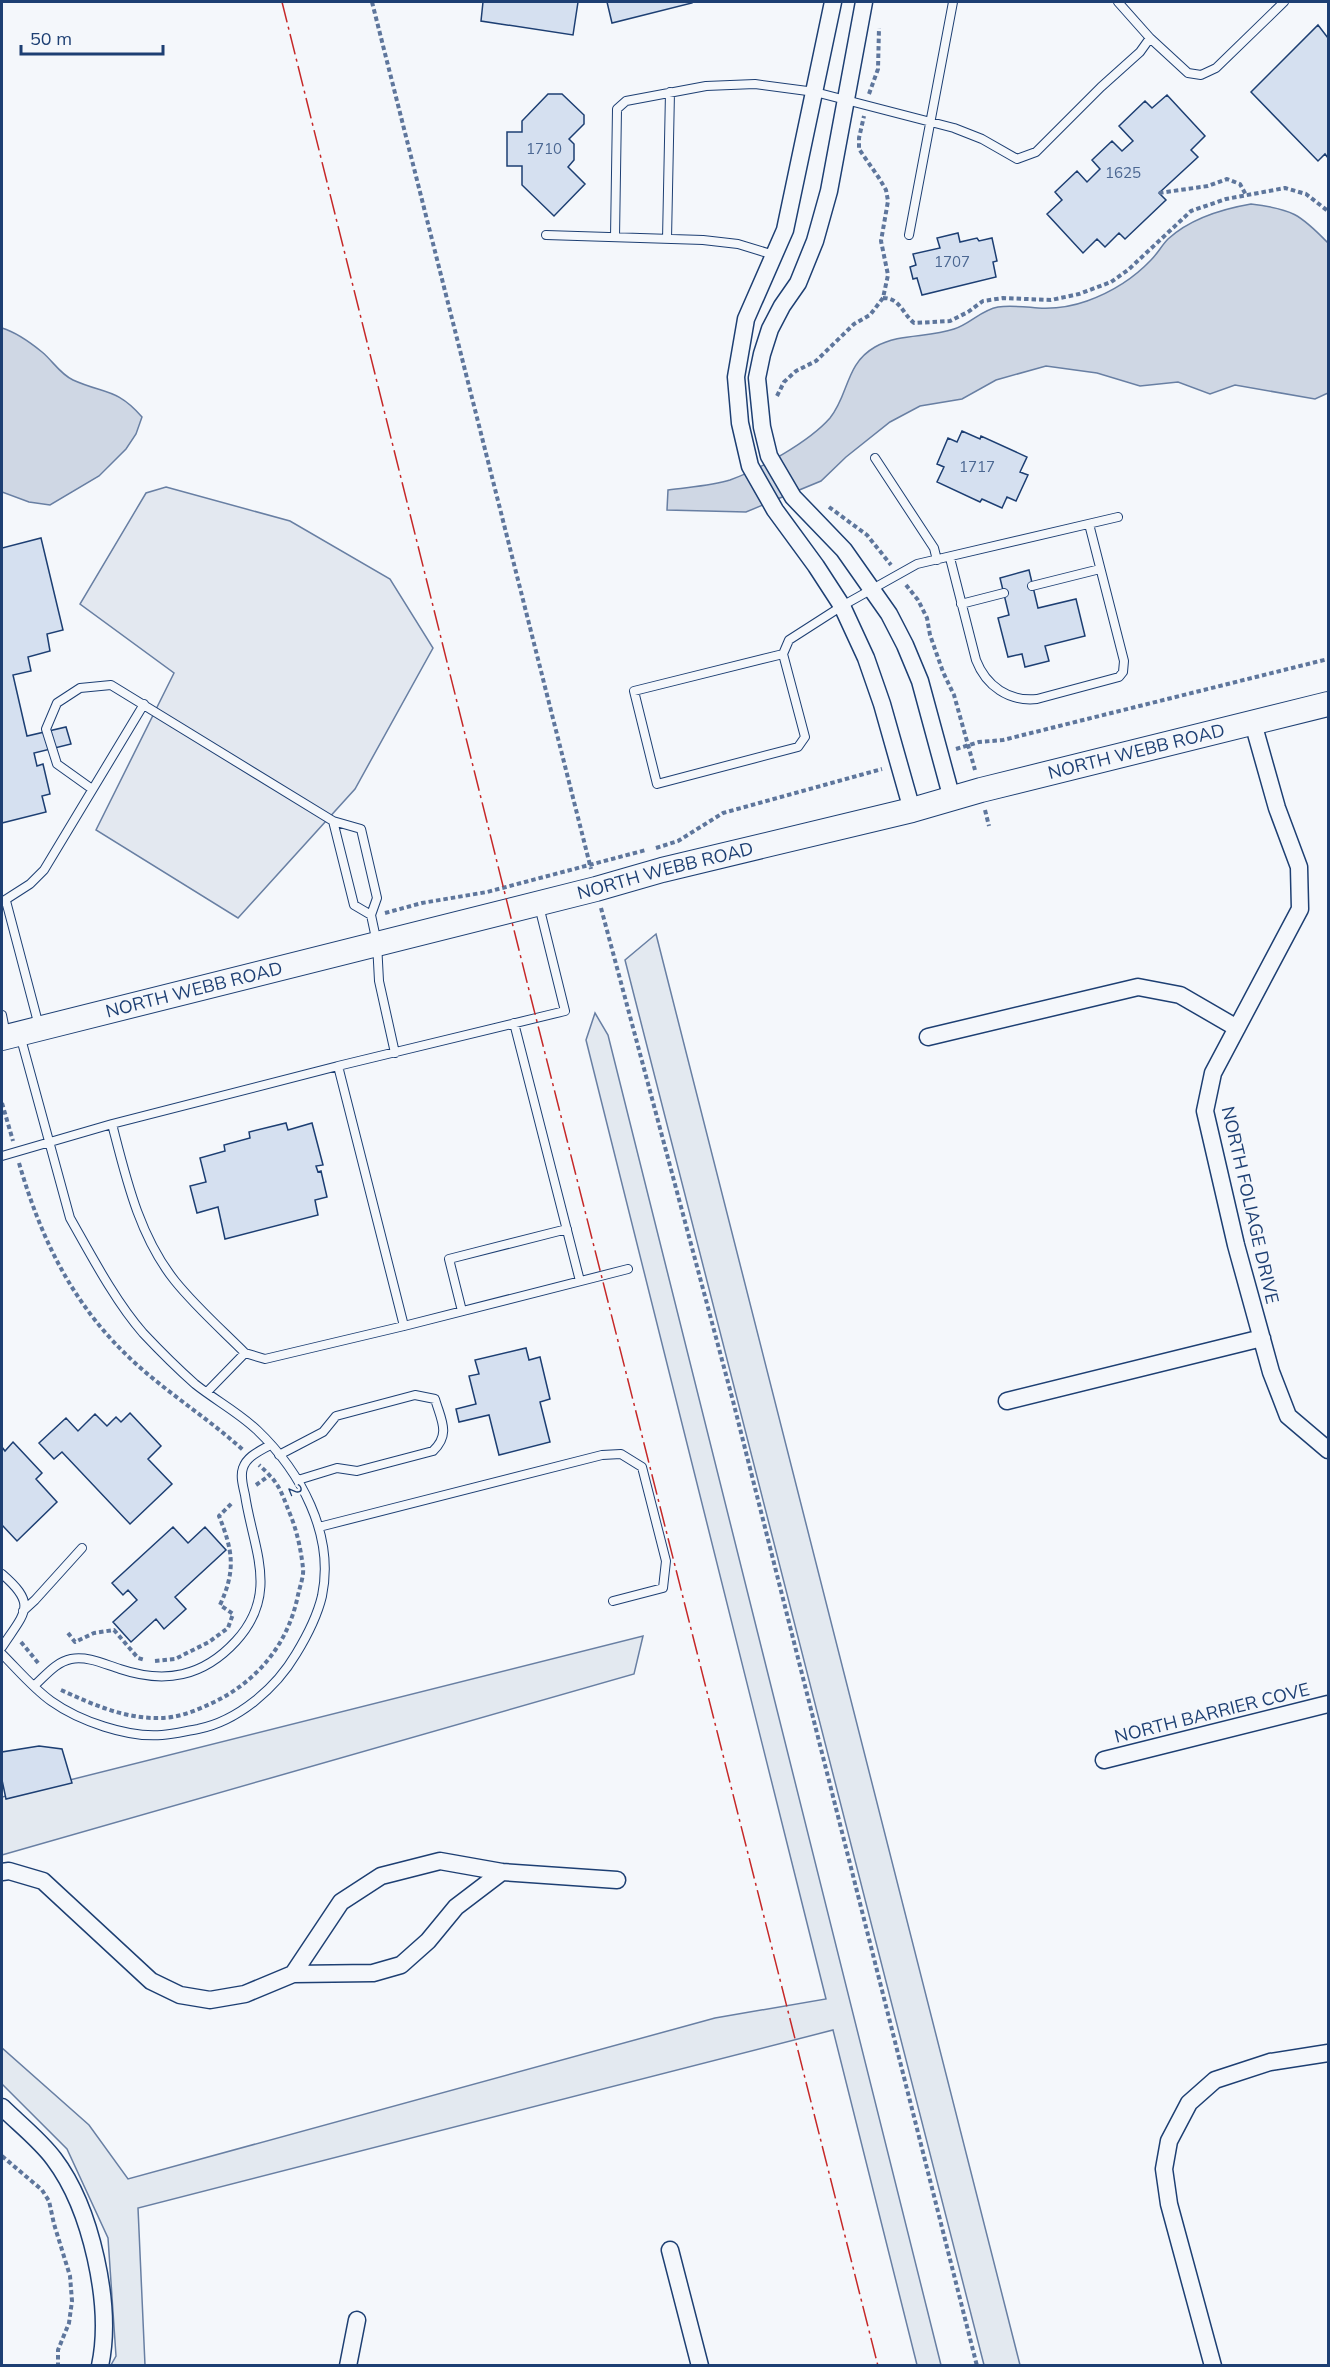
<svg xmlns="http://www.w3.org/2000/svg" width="1330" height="2367" viewBox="0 0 1330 2367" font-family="Mulish,sans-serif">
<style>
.green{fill:#e3e9f0;stroke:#687fa3;stroke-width:1.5}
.parking{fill:#e3e8f0;stroke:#687fa3;stroke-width:1.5}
.water{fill:#cfd7e4;stroke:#687fa3;stroke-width:1.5}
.building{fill:#d5e0f0;stroke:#1d3f73;stroke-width:1.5}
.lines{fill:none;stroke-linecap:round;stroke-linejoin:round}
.service-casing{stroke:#1d3f73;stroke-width:10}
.minor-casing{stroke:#1d3f73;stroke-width:19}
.secondary-casing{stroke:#1d3f73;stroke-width:26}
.path{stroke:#5e769c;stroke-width:4;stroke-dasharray:4.5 3;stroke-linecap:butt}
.service{stroke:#f4f7fb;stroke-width:8}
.minor{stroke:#f4f7fb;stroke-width:16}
.secondary{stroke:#f4f7fb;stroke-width:24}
.power{stroke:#c62828;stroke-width:1.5;stroke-dasharray:21 4.5 3 4.5;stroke-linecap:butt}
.labels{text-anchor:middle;stroke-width:4.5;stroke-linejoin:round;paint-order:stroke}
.number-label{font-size:15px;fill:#4b6792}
.street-label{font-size:18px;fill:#1d3f73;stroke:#f4f7fb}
</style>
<rect width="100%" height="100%" fill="#f4f7fb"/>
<!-- green -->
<path class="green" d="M656,934L1020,2365H984L625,960Z
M595,1013L608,1035L941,2365H917L833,2030L138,2208L145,2365H111L116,2356L108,2238L67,2149L2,2084V2048L89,2125L128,2179L715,2018L826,1999L586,1040Z
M643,1636L634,1674L2,1855V1797Z"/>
<!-- parking -->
<path class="parking" d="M166,487L290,521L390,579L433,648L355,789L238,918L96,830L174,673L80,604L146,493Z"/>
<!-- water -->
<path class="water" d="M1251,204C1292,209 1300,214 1328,243V393L1315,399L1235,385L1210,394L1178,382L1140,386L1097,373L1046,366L996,380L962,399L920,406L890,422L846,457L821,481L746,512L667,510L668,490C688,487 711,486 730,480C760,469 809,442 830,418C849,395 845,364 875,347C900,333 927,338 954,329C970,324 981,310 998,307C1011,305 1025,307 1038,308C1054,309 1073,306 1087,301C1112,292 1133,279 1151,260C1158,253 1162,245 1168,239C1191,218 1222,209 1251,204Z
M2,328C15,332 31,343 42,352C52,360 60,374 73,380C104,394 117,388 142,417L136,434L126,449L99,476L50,505L29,502L2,492Z"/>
<!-- building -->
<path class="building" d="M483,2H578L573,35L481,21Z
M607,2H692V3L612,23Z
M1318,25L1328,38V158L1325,154L1318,161L1251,92Z
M548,94H562L584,115V124L569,139L574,144V160L568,167L585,184L554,216L522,185V166H507V132H522V121Z
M1167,95L1205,136L1191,150L1198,157L1159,193L1166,200L1125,239L1119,233L1105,247L1097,239L1083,253L1047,214L1062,200L1055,192L1077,171L1087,182L1100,169L1092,160L1112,141L1122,151L1133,141L1119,126L1145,101L1152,108Z
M958,233L960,242L977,238L979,241L992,238L997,261L993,262L996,277L922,295L917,278L913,279L910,267L916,265L913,254L940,248L937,238Z
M962,431L980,439L981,436L1027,457L1020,472L1028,475L1016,501L1007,497L1002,508L982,499L980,502L937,482L944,467L937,464L948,438L957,442Z
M41,538L63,630L47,634L50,651L28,657L31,671L13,675L27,736L66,727L71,744L34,753L37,766L43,764L50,794L42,796L46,812L2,823V548Z
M1029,570L1038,608L1076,599L1085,636L1045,646L1049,661L1025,667L1022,654L1008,657L998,618L1009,615L1000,578Z
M286,1123L288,1130L312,1123L323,1165L316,1166L318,1172L321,1171L327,1197L315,1200L318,1215L225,1239L218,1207L197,1213L190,1186L206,1182L200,1158L225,1151L224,1145L250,1138L249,1132Z
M526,1348L529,1360L540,1357L550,1399L540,1402L550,1442L499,1455L489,1415L459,1422L456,1409L476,1404L469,1376L479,1374L475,1360Z
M130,1413L161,1446L148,1459L172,1484L130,1524L62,1452L54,1459L39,1443L66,1418L78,1431L95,1414L107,1426L116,1417L121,1422Z
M13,1442L42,1473L36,1479L57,1502L17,1541L2,1525V1447L5,1451Z
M173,1527L188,1543L205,1527L226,1550L175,1597L186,1609L164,1629L156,1619L131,1642L113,1622L137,1600L128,1590L123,1595L112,1583Z
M39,1746L62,1749L72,1783L6,1799L2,1780V1752Z"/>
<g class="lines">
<!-- service casing -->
<g class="service-casing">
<path id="service" d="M1150,38L1188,73L1201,75L1216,68L1284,2
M546,235L703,240L738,244L774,255
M909,235L953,2
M615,237L617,109L626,101L706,86L755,84L815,92L954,128L982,139L1017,159L1036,152L1101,87L1140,52L1150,38L1118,2
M667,239L670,92
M875,458L934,548L937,560
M950,558L976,660C986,686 1009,702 1037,699L1119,677L1123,672L1124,661L1089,524
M1032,586L1100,569
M961,604L1004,593
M783,654L805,737L798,747L657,784L634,691L783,654L789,640L842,606L917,564L1118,517
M92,789L57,764L46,729L57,703L80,688L111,685L333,821L361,829L377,898L371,915L377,943L379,981L395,1053
M333,821L354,905L371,915
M6,901L39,1026
M2,902L30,884L44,870L144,704
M2,1015L6,1035
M514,1023L580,1281
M338,1066L565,1011L539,906
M112,1124C126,1178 139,1236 175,1281C196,1307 221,1329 245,1353L207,1392
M2,1156L112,1124L338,1066L404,1326L265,1359L245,1353
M462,1311L449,1259L567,1229
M404,1326L628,1269
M279,1455L323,1432L336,1416L415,1395L435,1399C441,1420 451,1434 433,1451L357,1471L337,1468L298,1480
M319,1527L602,1455L621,1454L642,1467L666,1561L663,1588L613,1601
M2,1574C38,1605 25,1612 2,1647
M23,1611L35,1600L82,1548
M2,1654C18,1670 33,1688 51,1701C79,1721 128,1738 162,1735C174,1734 186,1731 198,1729C238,1721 276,1688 296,1654C307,1636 317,1617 322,1596C335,1534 300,1471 257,1430C238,1412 215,1400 195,1384C177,1368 159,1350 143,1333C115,1301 91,1255 70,1218L20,1035
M35,1685C46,1675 56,1662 71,1659C88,1656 104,1664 120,1669C165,1684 203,1677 236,1641C280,1593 253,1549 245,1495C243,1486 240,1476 243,1468C247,1456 260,1451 270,1445"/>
</g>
<!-- minor casing -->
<g class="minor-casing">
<path id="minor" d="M833,2L785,230L746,319L736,377L740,423L750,466L775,510L816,566L842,606L866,658L882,704L912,810
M864,2L829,191L815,241L798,283L782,306L770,329L762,354L757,378L762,427L769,456L793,497L844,550L889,614L905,645L920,681L952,799
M1253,723L1277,808L1299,867L1300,909L1213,1073L1205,1111L1236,1245L1271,1372L1288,1416L1328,1450
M928,1037L1138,987L1180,995L1237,1028
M1007,1401L1262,1338
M1104,1760L1328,1704
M2,1872L9,1871L43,1881L151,1981L180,1995L210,2000L245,1994L293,1974L373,1973L401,1965L428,1941L456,1907L502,1872
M293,1974L341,1902L381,1876L440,1861L502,1872L617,1880
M2,2107C18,2123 40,2140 54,2159C91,2208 113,2305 100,2366
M670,2250L700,2366
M348,2366L357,2320
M1213,2366L1169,2204L1164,2169L1169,2141L1189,2103L1215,2080L1270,2062L1328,2053"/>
</g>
<!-- secondary casing -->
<g class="secondary-casing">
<g id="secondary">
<path id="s1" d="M2,1038L596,889L662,870L912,810L981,790L1328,704"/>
</g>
</g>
<!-- path -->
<path class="path" d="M372,2L591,869
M869,94L878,69L879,28
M1159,193L1208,186L1227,179L1240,184L1246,195
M883,298C900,298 902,313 914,323L950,321L968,312L983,301L1003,298L1051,300L1079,294L1111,282L1128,270L1191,211L1226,199L1285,188L1306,194L1328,211
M777,396L784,382L796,371L816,361L854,324L870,315L883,298L888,275L881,241L888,201L886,190L879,178L859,149V138L864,116
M829,507L867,535L891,565
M906,585L918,600L927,618L930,635L943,672L954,695L975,770
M956,749L979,742L1003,740L1328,659
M985,810L989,826
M656,848L678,841L723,813L882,769
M601,908L733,1401L977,2366
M385,913L422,903L487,892L646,850
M2,1103L13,1141
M19,1163C42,1242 74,1307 135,1363C169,1394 209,1419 243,1450
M256,1485L270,1475
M68,1633L75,1642L94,1633L114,1630L138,1658L145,1660
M21,1642L39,1664
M155,1661L175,1659L209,1642L228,1628L233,1614L220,1605C236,1570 233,1551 219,1516L233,1502
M61,1690C94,1705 125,1719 161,1718C177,1718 195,1711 210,1704C256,1683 288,1645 298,1595C300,1586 304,1576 303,1568C301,1550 297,1531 290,1514C280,1489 280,1484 259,1465
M2,2156L42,2190L49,2201L54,2224L70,2276L72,2301L69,2323L58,2350V2366"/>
<!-- service -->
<use href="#service" class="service"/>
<!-- minor -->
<use href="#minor" class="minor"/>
<!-- secondary -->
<use href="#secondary" class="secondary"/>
<!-- power -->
<path class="power" d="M282,2L532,1002L878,2366"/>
</g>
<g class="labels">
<!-- number labels -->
<g class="number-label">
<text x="544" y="154">1710</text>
<text x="1123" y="178">1625</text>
<text x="952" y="267">1707</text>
<text x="977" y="472">1717</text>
</g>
<!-- street labels -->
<g class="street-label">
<text dy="6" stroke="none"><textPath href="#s1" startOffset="1170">NORTH WEBB ROAD</textPath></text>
<text dy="6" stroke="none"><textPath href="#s1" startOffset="684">NORTH WEBB ROAD</textPath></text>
<text dy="6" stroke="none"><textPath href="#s1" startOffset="198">NORTH WEBB ROAD</textPath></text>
<text transform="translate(1250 1205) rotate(77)" y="6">NORTH FOLIAGE DRIVE</text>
<text transform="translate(295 1490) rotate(68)" y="6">2</text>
<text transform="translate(1212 1713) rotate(-14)" y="6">NORTH BARRIER COVE</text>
</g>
</g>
<!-- border -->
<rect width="1330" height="2367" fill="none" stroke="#1d3f73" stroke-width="6"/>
<!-- scale -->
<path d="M21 45v9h142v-9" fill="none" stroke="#1d3f73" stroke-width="3"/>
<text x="30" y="45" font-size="18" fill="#1d3f73" stroke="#f4f7fb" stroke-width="4.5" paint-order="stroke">50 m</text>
</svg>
